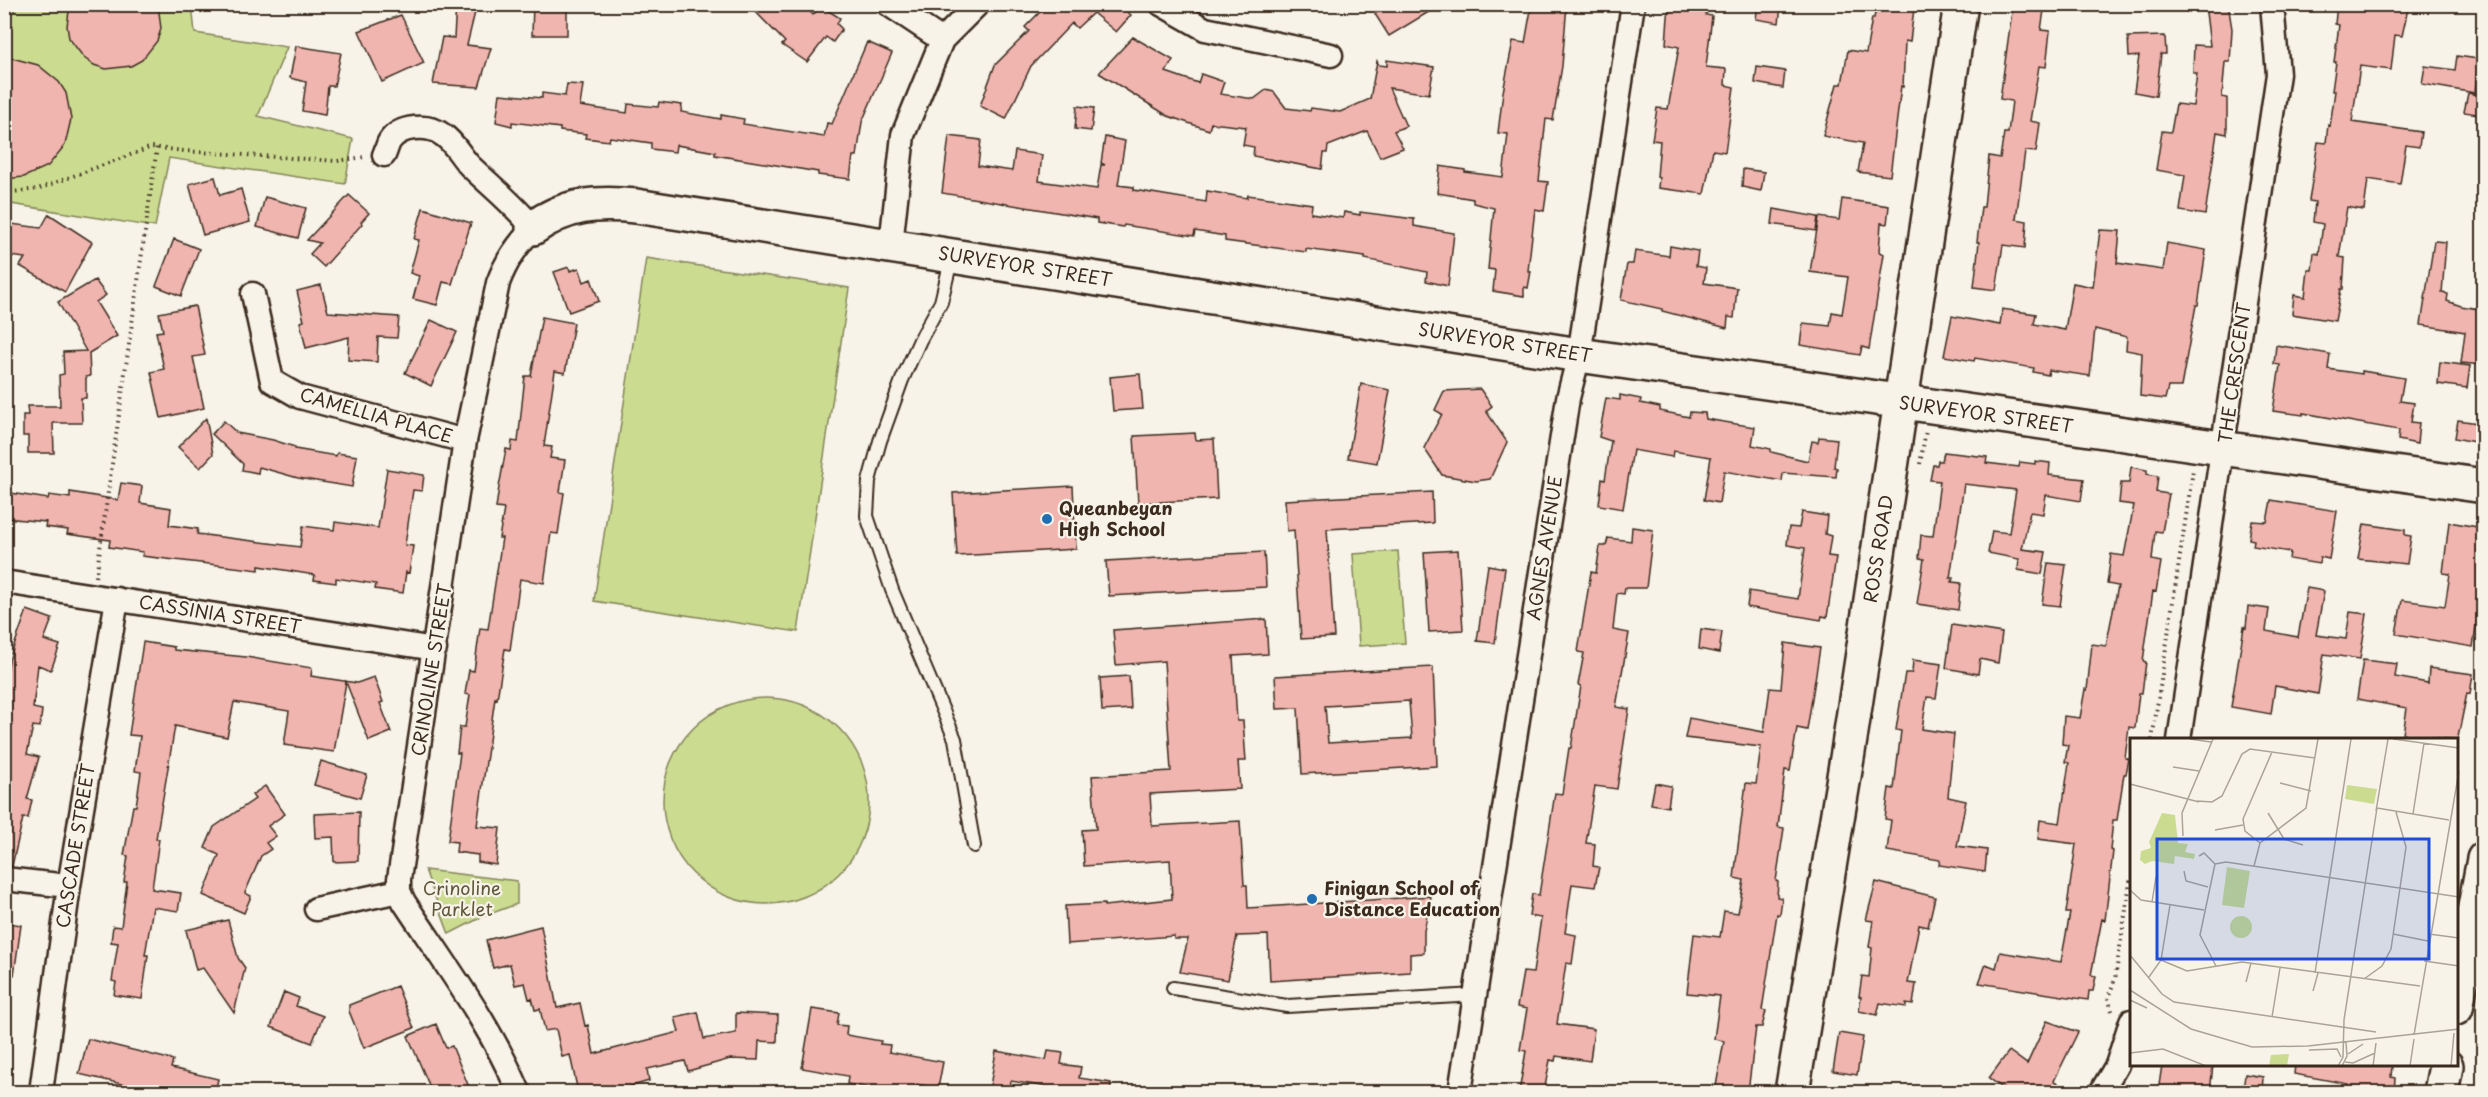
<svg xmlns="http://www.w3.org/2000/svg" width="2488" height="1097" viewBox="0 0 2488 1097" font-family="'Playpen Sans',sans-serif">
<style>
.green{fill:#cbdc91;stroke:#838358;stroke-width:1.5}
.building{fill:#f1b5b0;stroke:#3b2a1e;stroke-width:1.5;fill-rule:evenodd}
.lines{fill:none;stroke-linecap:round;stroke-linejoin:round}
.lane-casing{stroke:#3b2a1e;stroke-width:16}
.street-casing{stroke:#3b2a1e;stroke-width:27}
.secondary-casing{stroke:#3b2a1e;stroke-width:38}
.path{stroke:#3b2a1e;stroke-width:4;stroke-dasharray:1.5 4.5;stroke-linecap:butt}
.lane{stroke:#f7f3e8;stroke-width:12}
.street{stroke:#f7f3e8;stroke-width:22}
.secondary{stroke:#f7f3e8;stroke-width:33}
.poi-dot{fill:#1f6fb2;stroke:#f7f3e8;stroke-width:2}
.labels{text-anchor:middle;stroke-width:4.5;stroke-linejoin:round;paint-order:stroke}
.street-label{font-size:18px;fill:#3b2a1e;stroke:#f7f3e8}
.poi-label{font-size:18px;font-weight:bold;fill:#3b2a1e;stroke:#f7f3e8;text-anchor:start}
.park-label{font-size:18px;fill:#5f563b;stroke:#f7f3e8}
.inset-road{fill:none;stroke:#aca397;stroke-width:1.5}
.view{fill:#1d4ed8;fill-opacity:0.15;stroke:#1d4ed8;stroke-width:3}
.inset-edge{fill:none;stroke:#3b2a1e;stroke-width:3}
</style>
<rect width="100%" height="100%" fill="#f7f3e8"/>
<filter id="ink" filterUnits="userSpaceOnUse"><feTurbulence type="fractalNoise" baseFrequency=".0167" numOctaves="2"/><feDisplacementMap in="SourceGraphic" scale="12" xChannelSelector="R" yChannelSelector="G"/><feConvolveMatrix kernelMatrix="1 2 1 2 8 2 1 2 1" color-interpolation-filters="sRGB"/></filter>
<g filter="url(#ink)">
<!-- green -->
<path class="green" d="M4,5H192L195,33L287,47L258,116L353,139L345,184L169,158L155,227L5,203Z
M646,258L849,288L798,632L594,601Z
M1398,551L1405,643L1359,646L1353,554Z
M663 801a103 103 0 1 1 206 0a103 103 0 1 1-206 0Z
M425,870L517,881V904L484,916L449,934Z"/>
<!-- building -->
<path class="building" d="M70,4H158L161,29L157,41L142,60L131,66L106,69L94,65L84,58L69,38L67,26Z
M456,4H477L467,45L491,48L479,87L433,84L442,37L454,38Z
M533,4H567V35H532Z
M748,4H803L813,15L821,6L840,18L837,24L842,29L833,42L826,37L807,62L782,45L785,42Z
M1048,4H1119L1131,15L1116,32L1093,13L1077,28L1072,23L1031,66L1006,119L980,106L995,65L1029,31L1025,27Z
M1390,4H1442L1389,36L1375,14Z
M1532,4H1567L1562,66L1553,120L1546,119L1539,181L1548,182L1544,211L1535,209L1528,271H1531L1528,288L1524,287V296L1493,291L1495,270L1488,269L1494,208L1473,203V199L1437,193L1440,166L1465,170V172L1503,177L1508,134L1498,133L1503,92L1513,41L1525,43Z
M1669,4H1708L1706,15L1712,16L1706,67L1726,69L1725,85L1734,87L1725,152L1713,150L1704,194L1658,188L1659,178L1657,177L1660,141L1652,140L1657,108L1668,109L1679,47L1666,44Z
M1758,4L1781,6L1779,23L1756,19Z
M1877,4L1914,8L1910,42L1905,41L1903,87L1901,86L1890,176L1858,172L1863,143L1823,136L1837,84H1842L1848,50L1866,53L1872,18H1874Z
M2013,4H2045L2041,30L2050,31L2046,67L2039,66L2030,121L2040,123L2036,152L2025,151L2016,219L2027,221L2025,248L2003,245L1996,290L1974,287L1979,242H1977L1981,207H1984L1989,156L2000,158L2004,133H2008L2012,101L2000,99Z
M2205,4H2228L2232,29L2230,62H2225L2222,97L2227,98V134L2217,132L2205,215L2180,211L2185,175L2156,170L2162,131L2171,132L2176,104L2193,106L2197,73H2193L2194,45L2210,46Z
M2337,4H2409L2402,36L2395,35L2391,70L2360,66L2352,122L2421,132L2419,147L2406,145L2400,184L2368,179L2364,210L2347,207L2339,257L2345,258L2343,289H2341L2335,321L2292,314L2294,295L2305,297L2308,270H2312L2314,253L2319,254L2323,224L2313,222L2315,202L2309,201L2318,142L2326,143L2328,125L2330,126L2335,91H2332L2336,62H2334L2339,25L2335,24Z
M401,15L424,63L382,82L359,31Z
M2165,36L2166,54H2161L2156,96L2134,92L2139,56L2129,57L2128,37Z
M1133,37L1173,60L1166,72L1198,83L1201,74L1224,82L1220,94L1254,99L1266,90L1274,92L1286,108L1310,111L1311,108L1340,112L1370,99L1377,61L1379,65L1387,66V60L1434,67L1429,94L1389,88L1406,126L1394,131L1403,148L1380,157L1367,131L1328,146L1327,153H1324L1322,169L1253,156L1254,147L1243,145L1246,127L1211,123L1209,130L1168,116L1099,73Z
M867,42L892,53L862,122L857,156H853L850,179L818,175V172L715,155V152L676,145L675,152L651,149V143L610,137L609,141L585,138L586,134L560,131V128L512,122V126L496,122L500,94L542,98V93L565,96L567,84L583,85L580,106L627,113L628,104L658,107L659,102L682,105L681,112L721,119V115L744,119L743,124L824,137L827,123L832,124Z
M296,46L341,53L334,86H328L325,115L302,111L306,82L290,78Z
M2457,56L2478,59L2475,93L2422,84L2425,66L2455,70Z
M12,58L38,65L59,82L66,93L71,119L65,145L48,166L24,177L4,179V59Z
M1757,67L1785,71L1783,88L1755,83Z
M2468,93L2484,96V115L2464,112Z
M1077,106L1094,108L1091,131L1075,129Z
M949,136L981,140L978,166L1012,171L1015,151L1042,155L1039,181L1097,189L1101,165H1105L1101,163L1105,137L1125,141L1118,185L1134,187V190L1206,202L1207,191L1247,198L1248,195L1312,204L1311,213L1343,218L1344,212L1360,215V212L1414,219V226L1454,233L1448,286L1426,281L1427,272L1365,259V257L1306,249V252L1225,241V236L1195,231L1194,236L1124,225L1123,227L1097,223V219L942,193Z
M1743,169L1764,172L1761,191L1742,187Z
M215,177L220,195L241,189L250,222L203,235L189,184Z
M349,195L369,213L361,222L362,224L324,267L310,254L320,243L307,240Z
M265,197L306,208L298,238L257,227Z
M1842,199L1889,206L1887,224L1881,223L1879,252L1884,254L1869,349L1862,347L1860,355L1800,345L1803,323L1830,326L1832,312L1842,314L1848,277L1810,272L1819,217L1839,220Z
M423,208L471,223L452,284L443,282L437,305L413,299L419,276L410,273L419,240L414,239Z
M1774,209L1818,217L1816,231L1772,224Z
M49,214L92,242L65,292L20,266L25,258L4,255V223L41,228Z
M2100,230L2120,231L2117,263L2163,270L2167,243L2206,250L2198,305H2196L2181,387H2168L2165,399L2140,396L2142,353L2126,350L2127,337L2095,329L2090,376L2049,370L2048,375L2033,372L2034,368L1975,358L1974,361L1944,356L1952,316L2000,325L2002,309L2036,314L2034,324L2065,330L2073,283L2093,287Z
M174,239L199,249L181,296L156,286Z
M2434,241L2446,242L2442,293L2448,294L2447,301L2461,306L2484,310V365L2461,363L2465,332L2421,325Z
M1670,246L1698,251L1696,266L1706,268L1704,283L1737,288L1734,318L1728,317L1727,328L1662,311V309L1621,300L1627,264H1633L1635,251L1669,256Z
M569,267L570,271L579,268L584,282L591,279L599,301L569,312L554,272Z
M95,280L106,295L96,302L117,336L89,353L90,376L86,377V398H81L82,423H53L54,453H28V436H23V415H28L27,406H60L59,375L64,374L63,352L86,351L58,302Z
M321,285L328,312L399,317L397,338L378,337L377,362L348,360L349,337L306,348L300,322L304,321L297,291Z
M195,306L205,355L193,357L204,408L161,418L151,372L164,369L156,332L163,331L159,313Z
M542,317L574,323L565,373L555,371L544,446L552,447L550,458L565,460L560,492L564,493L558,534L551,533L544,583L520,579L510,650L505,649L497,699L495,698L477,826L500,828L496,865L478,862V855L456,852L457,842L448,841L460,753H457L460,727H465L470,695L465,694L469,670L474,671L480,628L488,629L502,538H499L504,509L496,508L499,487L506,449L511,450L512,441L518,442L525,376H531Z
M431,320L457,332L431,386L405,373Z
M2276,345L2330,354L2328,369L2362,374V371L2404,378L2400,401L2414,403L2411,422L2419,423L2417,444L2398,440L2399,430L2303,413V415L2273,411L2280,365L2274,364Z
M2440,362L2470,366L2467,388L2438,384Z
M1140,374L1143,409L1113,411L1110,377Z
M1361,384L1390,390L1377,463L1348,458Z
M1480,389L1492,406L1486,411L1507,442L1490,479L1476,481L1442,475L1424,448L1442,414L1435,410L1444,391Z
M1620,395L1641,399L1640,403L1660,407V411L1689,417L1690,412L1705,413L1706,419L1755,427L1752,445L1771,449V452L1808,461L1812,441L1818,442L1819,437L1837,439L1834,467L1837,468L1836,477L1783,473L1782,481L1724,471L1719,503L1704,500L1711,457L1673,451L1672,457L1633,450L1623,509L1599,505L1602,479L1605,480L1611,441L1599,437L1606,398L1620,400Z
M206,418L213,454L200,468L178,447Z
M2458,420L2484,424V444L2455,438Z
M224,421L237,433L273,440L295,447V449L336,456L337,453L357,456L352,487L298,478L259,467L258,473L242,470L243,464L212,434Z
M1195,433L1196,440L1214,439L1217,499L1138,503L1134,436Z
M1944,452L1987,457L1986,463L2019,467L2020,462L2035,464V461L2050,463L2049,475L2084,479L2081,501L2046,495L2043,514L2030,512L2022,549L2046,552L2042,574L2018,570L2019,559L1988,553L1992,531L2009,533L2016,490L1964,484L1950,578H1953L1952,582L1961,583L1958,610L1917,604L1924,559L1919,558L1921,535L1933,536L1940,481L1930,480L1933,465H1937L1938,461H1942Z
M2131,467L2147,470V474L2158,476L2156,492L2169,494L2162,532L2155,531L2152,560L2161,562L2156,592L2153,591L2143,661L2146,662L2142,693H2139L2135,728L2129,727L2125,758L2129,759L2126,774H2124L2117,820H2113L2110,850L2113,851L2106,912L2105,920L2102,919L2091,975L2096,976L2093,991H2089L2088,1000L1979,983L1986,964L1996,968L2000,952L2061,962L2070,913H2066L2076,844L2038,839L2040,820L2060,823L2069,763L2065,762L2068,745L2062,744L2064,716L2080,718L2085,689L2087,690L2092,644L2106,646L2118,586L2107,584L2111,554L2124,556L2134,505L2119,503L2121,483H2129Z
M387,469L424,475L422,491L413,490L405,545L413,546L409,573L406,572L403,593L375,589L376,584L336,578V583L314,580L315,575L259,566V570L142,556L143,552L109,547L110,540L67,534L68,530L45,527L46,522L4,518V492L48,499L49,495L70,498V492L118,500L121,483L142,486L140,503L171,508L169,525L198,529L197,534L300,547L303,526L334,530L335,522L378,528Z
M1073,486L1076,549L957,556L953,493Z
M1432,492L1433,523L1327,529L1334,637L1301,639L1294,530L1287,531L1285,500Z
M2271,500L2337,511L2329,559L2320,557L2319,564L2289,559L2290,552L2253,546L2254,540L2249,539L2252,521L2267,522Z
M1802,512L1827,516L1825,534L1831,536L1828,556L1836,557L1827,617L1822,616L1821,620L1747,607L1749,591L1798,599L1805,548L1787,545L1789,527L1799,528Z
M2449,522L2483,528L2484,606L2479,605L2473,647L2396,634L2402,600L2445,606L2450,574L2443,573Z
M2364,524L2405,530V535L2411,536L2407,564L2358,559Z
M1632,527L1653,530L1646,588H1625L1624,594L1617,593L1613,630L1629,633L1616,707L1629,709L1617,789L1595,786L1586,843L1595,844L1593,866L1599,867L1595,887L1572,884L1565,933L1576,935L1572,964L1566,963L1557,1024L1594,1029L1590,1061L1556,1056L1555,1061L1550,1060L1544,1092H1519L1526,1051L1520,1050L1527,1009L1517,1007L1523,972L1533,973L1541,918L1529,916L1532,894L1539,895L1555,793L1562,794L1569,748H1571L1581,686L1578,685L1584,653L1578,652L1591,572L1596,573L1600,546H1606L1608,538L1631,541Z
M1458,550L1463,630L1429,632L1424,552Z
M1264,552L1266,587L1109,596L1106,561Z
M2048,563L2066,565L2060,606L2042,604Z
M1488,565L1505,568L1495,643L1477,641Z
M2307,588L2324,591L2316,635L2346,639L2350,612L2367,614L2360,659L2324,654L2318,694L2275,686L2271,714L2231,707L2244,627L2246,628L2248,606L2269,609L2266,631L2298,637Z
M27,610L52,619L44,640L60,645L51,670L38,665L33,708L42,710L40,727L33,726L27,754L39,757L27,799L32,800L28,818H23L12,866H4V694L9,660Z
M1266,619L1268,654L1233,656L1237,721H1243L1246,761H1238L1240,789L1150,794L1152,826L1240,821L1244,885H1247L1248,908L1431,896L1424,931V953L1410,954V972L1270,981L1268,935L1237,936L1228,980L1180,972L1188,939H1174V936L1067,944L1065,906L1104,904V906L1172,899L1170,860L1084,866L1082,830L1096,829L1092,776L1171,771L1164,661L1116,665L1113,630Z
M1952,625L2002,633L1998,663L1980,659L1978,674L1946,668Z
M1701,629L1722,632L1719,653L1699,649Z
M143,642L174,647V650L246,657L312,668L311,676L357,683L374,677L383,702L380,703L391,732L369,741L346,682L334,752L284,745L289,711L234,702L227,737L175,726L156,839H159L152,889L181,893L178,911L153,907L145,955H148L142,999L114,995L116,982L112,981L118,943L111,942L113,926L121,927L127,882H124L128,856L124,855L133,806H136L141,772L135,771L140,736L129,735Z
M1785,643L1820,648L1807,730L1797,728L1790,771L1785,770L1778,827L1784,828L1776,881L1778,882L1777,897L1782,898L1780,915L1777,914L1762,1010L1766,1011L1762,1027H1756L1748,1092H1715L1724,1041L1714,1039L1720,996L1687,993L1694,934L1720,937L1724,911L1738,913L1744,880L1734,878L1746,783L1756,784L1761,747L1685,738L1689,718L1764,732L1770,688L1781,689Z
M1913,660L1941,664L1936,698L1927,697L1922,729L1954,734L1948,797L1966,801L1957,846L1987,850L1985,872L1939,865L1940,860L1887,851L1891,820L1885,819L1889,788L1894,789L1901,731L1896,730L1905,673H1912Z
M2363,660L2397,664L2395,677L2428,683L2429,668L2473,674L2470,694L2467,693L2457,742V740L2403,734L2407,708L2357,699Z
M1433,667L1437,766L1302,774L1298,708L1277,709L1275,676ZM1409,701L1412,738L1328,743L1325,706Z
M1129,676L1131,709L1102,711L1100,678Z
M321,761L367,775L360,798L314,785Z
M1655,783L1671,786L1668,807L1651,804Z
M265,786L285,814L268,826L276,836L266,843L271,849L261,856L245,893L251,896L244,913L203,895L219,855L205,848L214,827L255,799L252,795Z
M359,812L358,861L334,862L333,837L315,838L314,814Z
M1876,882L1935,897L1928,927L1919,925L1908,983L1916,984L1913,1005L1906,1004V1007L1880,1003L1877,1015L1859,1011L1861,997L1859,996L1862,976L1869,977L1872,948L1869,947L1873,921L1866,920Z
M228,920L238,958L245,968L234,1013L203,968L196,970L186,930Z
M4,922L21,925L14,975H4Z
M541,926L557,1008L580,1003L585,1026L588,1025L594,1054L679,1032L675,1017L698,1012L704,1039L736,1033V1013L778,1015L777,1042L759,1041L758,1060L730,1059L688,1071L685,1061L647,1069L649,1081L632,1086L606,1092H578L570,1055L562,1057L556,1029L545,1031L540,1009L535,1010L532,998L529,999L525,983L515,985L510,964L493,968L486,940Z
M397,986L414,1028L364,1048L349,1011V1005Z
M284,992L299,998L296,1006L323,1016L312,1043L271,1027Z
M812,1009L839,1013L837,1025L847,1026L846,1035L881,1041L880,1044L890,1045L889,1052L943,1062L938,1088L917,1084L915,1092L872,1087V1088L847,1084L848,1076L802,1068Z
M2047,1021L2078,1032L2054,1081L2058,1083L2051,1092H2008L1989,1078L2009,1051L2027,1064Z
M436,1024L446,1048L452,1046L471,1092H432L408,1036Z
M1839,1033L1863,1037L1857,1075L1833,1071Z
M88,1039L173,1060L171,1068L218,1079L215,1092H120L122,1084L79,1074Z
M996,1051L1046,1060L1048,1051L1063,1053L1061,1064L1081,1067L1079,1078L1111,1083L1110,1092H1041L1042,1086L1011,1081L1009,1092H989Z
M2162,1065H2213L2210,1092H2158Z
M2295,1065H2392L2391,1077L2395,1078L2394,1092H2358L2359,1088L2347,1086L2348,1084L2294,1074Z
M2245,1074L2263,1077L2262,1092H2243Z"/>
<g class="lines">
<!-- lane casing -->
<g class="lane-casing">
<path id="lane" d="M952,256L941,302L920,340L902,380L880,441L869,481L867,516L892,590L955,739L974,846
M1173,988L1287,1006L1475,995"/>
</g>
<!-- street casing -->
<g class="street-casing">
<path id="street" d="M888,4L942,40
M1161,4L1205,29L1331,55
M384,155C386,151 387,146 389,142C399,125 429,124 443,135C454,142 461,157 470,166C492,187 515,205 533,228C517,246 506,261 498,283L465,441L399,879V891L404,902C445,964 490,1024 519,1092
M891,245L903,135L942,40L978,4
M253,294L272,381L300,397L465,441
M4,582L435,649
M2179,740L2278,74L2272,4
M4,879L69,886
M316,909L399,891
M41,1092L69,886L117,599
M1460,1092L1568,398L1579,355L1633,4
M2101,1092L2117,1065L2131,1021"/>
</g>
<!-- secondary casing -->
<g class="secondary-casing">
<path id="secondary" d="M533,228C566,204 597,202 636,206L1579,355L2484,486
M2456,1008L2484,859
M1792,1092L1848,752L1961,4
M2441,1092L2446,1066"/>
</g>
<!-- path -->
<path class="path" d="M4,18L19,4
M4,193L38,189L152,147L184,151L337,161L364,157
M1920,464L1926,430
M96,577L157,147
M2152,740L2193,470
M2112,1011L2108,998L2115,979L2131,877"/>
<!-- lane -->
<use href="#lane" class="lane"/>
<!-- street -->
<use href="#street" class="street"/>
<!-- secondary -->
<use href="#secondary" class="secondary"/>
</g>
</g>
<!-- markers -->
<g class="poi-dot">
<circle cx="1047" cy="519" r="6"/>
<circle cx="1312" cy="899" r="6"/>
</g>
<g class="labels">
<!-- street labels -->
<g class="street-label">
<text transform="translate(1025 267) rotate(9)" y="6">SURVEYOR STREET</text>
<text transform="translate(1505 343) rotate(9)" y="6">SURVEYOR STREET</text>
<text transform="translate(2235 373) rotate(-82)" y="6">THE CRESCENT</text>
<text transform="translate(1986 415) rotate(8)" y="6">SURVEYOR STREET</text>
<text transform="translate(376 416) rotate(16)" y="6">CAMELLIA PLACE</text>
<text transform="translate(1545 548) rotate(-81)" y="6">AGNES AVENUE</text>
<text transform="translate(1879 549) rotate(-81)" y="6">ROSS ROAD</text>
<text transform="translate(220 615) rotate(9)" y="6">CASSINIA STREET</text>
<text transform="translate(432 670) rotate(-81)" y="6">CRINOLINE STREET</text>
<text transform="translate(76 846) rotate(-81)" y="6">CASCADE STREET</text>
</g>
<!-- poi labels -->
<g class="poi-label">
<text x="1059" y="515">Queanbeyan<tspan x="1059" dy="21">High School</tspan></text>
<text x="1324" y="895">Finigan School of<tspan x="1324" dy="21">Distance Education</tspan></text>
</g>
<!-- park labels -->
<g class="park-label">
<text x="462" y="895">Crinoline<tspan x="462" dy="21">Parklet</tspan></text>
</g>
</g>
<!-- overview -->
<g transform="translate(2130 738)">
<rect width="328" height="328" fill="#f7f3e8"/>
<path d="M217,47L247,51L244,66L215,61ZM32,75L45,77L48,105L58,106L55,114L65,116L64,121L45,118L44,126L22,123L15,126L10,122L11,113L21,110L19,104ZM97,129L120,133L114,170L92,167ZM100 189a11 11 0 1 1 22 0a11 11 0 1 1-22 0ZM159,316L157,328H139L141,317Z" fill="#cbdc91"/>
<path class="inset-road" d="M60,1L81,4M263,1L329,10M43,29L69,33M150,45L181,53M0,46L69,64M67,63L82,64L92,58L112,16L120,11L185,20M247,70L319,82M246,73L258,1M138,75L154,101L173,107M283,76L294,5M85,92L113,87M53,98L52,75L83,1M130,105L115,93L113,81L142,14M69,118L74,115L85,126M85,126L96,124L329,159M85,126L70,197L86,228M124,128L130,105L176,70L188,1M54,133L56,143L78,149M0,152L11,162L74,172M22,164L26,139M263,196L298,203M299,196L329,200M0,217L32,256L44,264L246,294M31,222L57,233L112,224L290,248M294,223L329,228M185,235L221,1M19,239L31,222L40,167M234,241L252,228L261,211L276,109L266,74M116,244L121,225M0,252L61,291L122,309L178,308L329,291M183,253L188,235M0,262L17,270M142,279L150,230M284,297L329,33M179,312L207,311L211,319M0,315L33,311L76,328M218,316L233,306M215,324L223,325L245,315M208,328L213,319L214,282L247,70M212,328L217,318L216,304M243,328L246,305M280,328L284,301M321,328L324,295"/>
<path class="view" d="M27,101H299V221H27Z"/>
<rect width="328" height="328" class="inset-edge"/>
</g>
<!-- margin -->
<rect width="2488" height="1097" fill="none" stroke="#f7f3e8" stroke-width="24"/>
<rect x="12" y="12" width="2464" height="1073" fill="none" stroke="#3b2a1e" stroke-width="2" filter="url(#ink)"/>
</svg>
